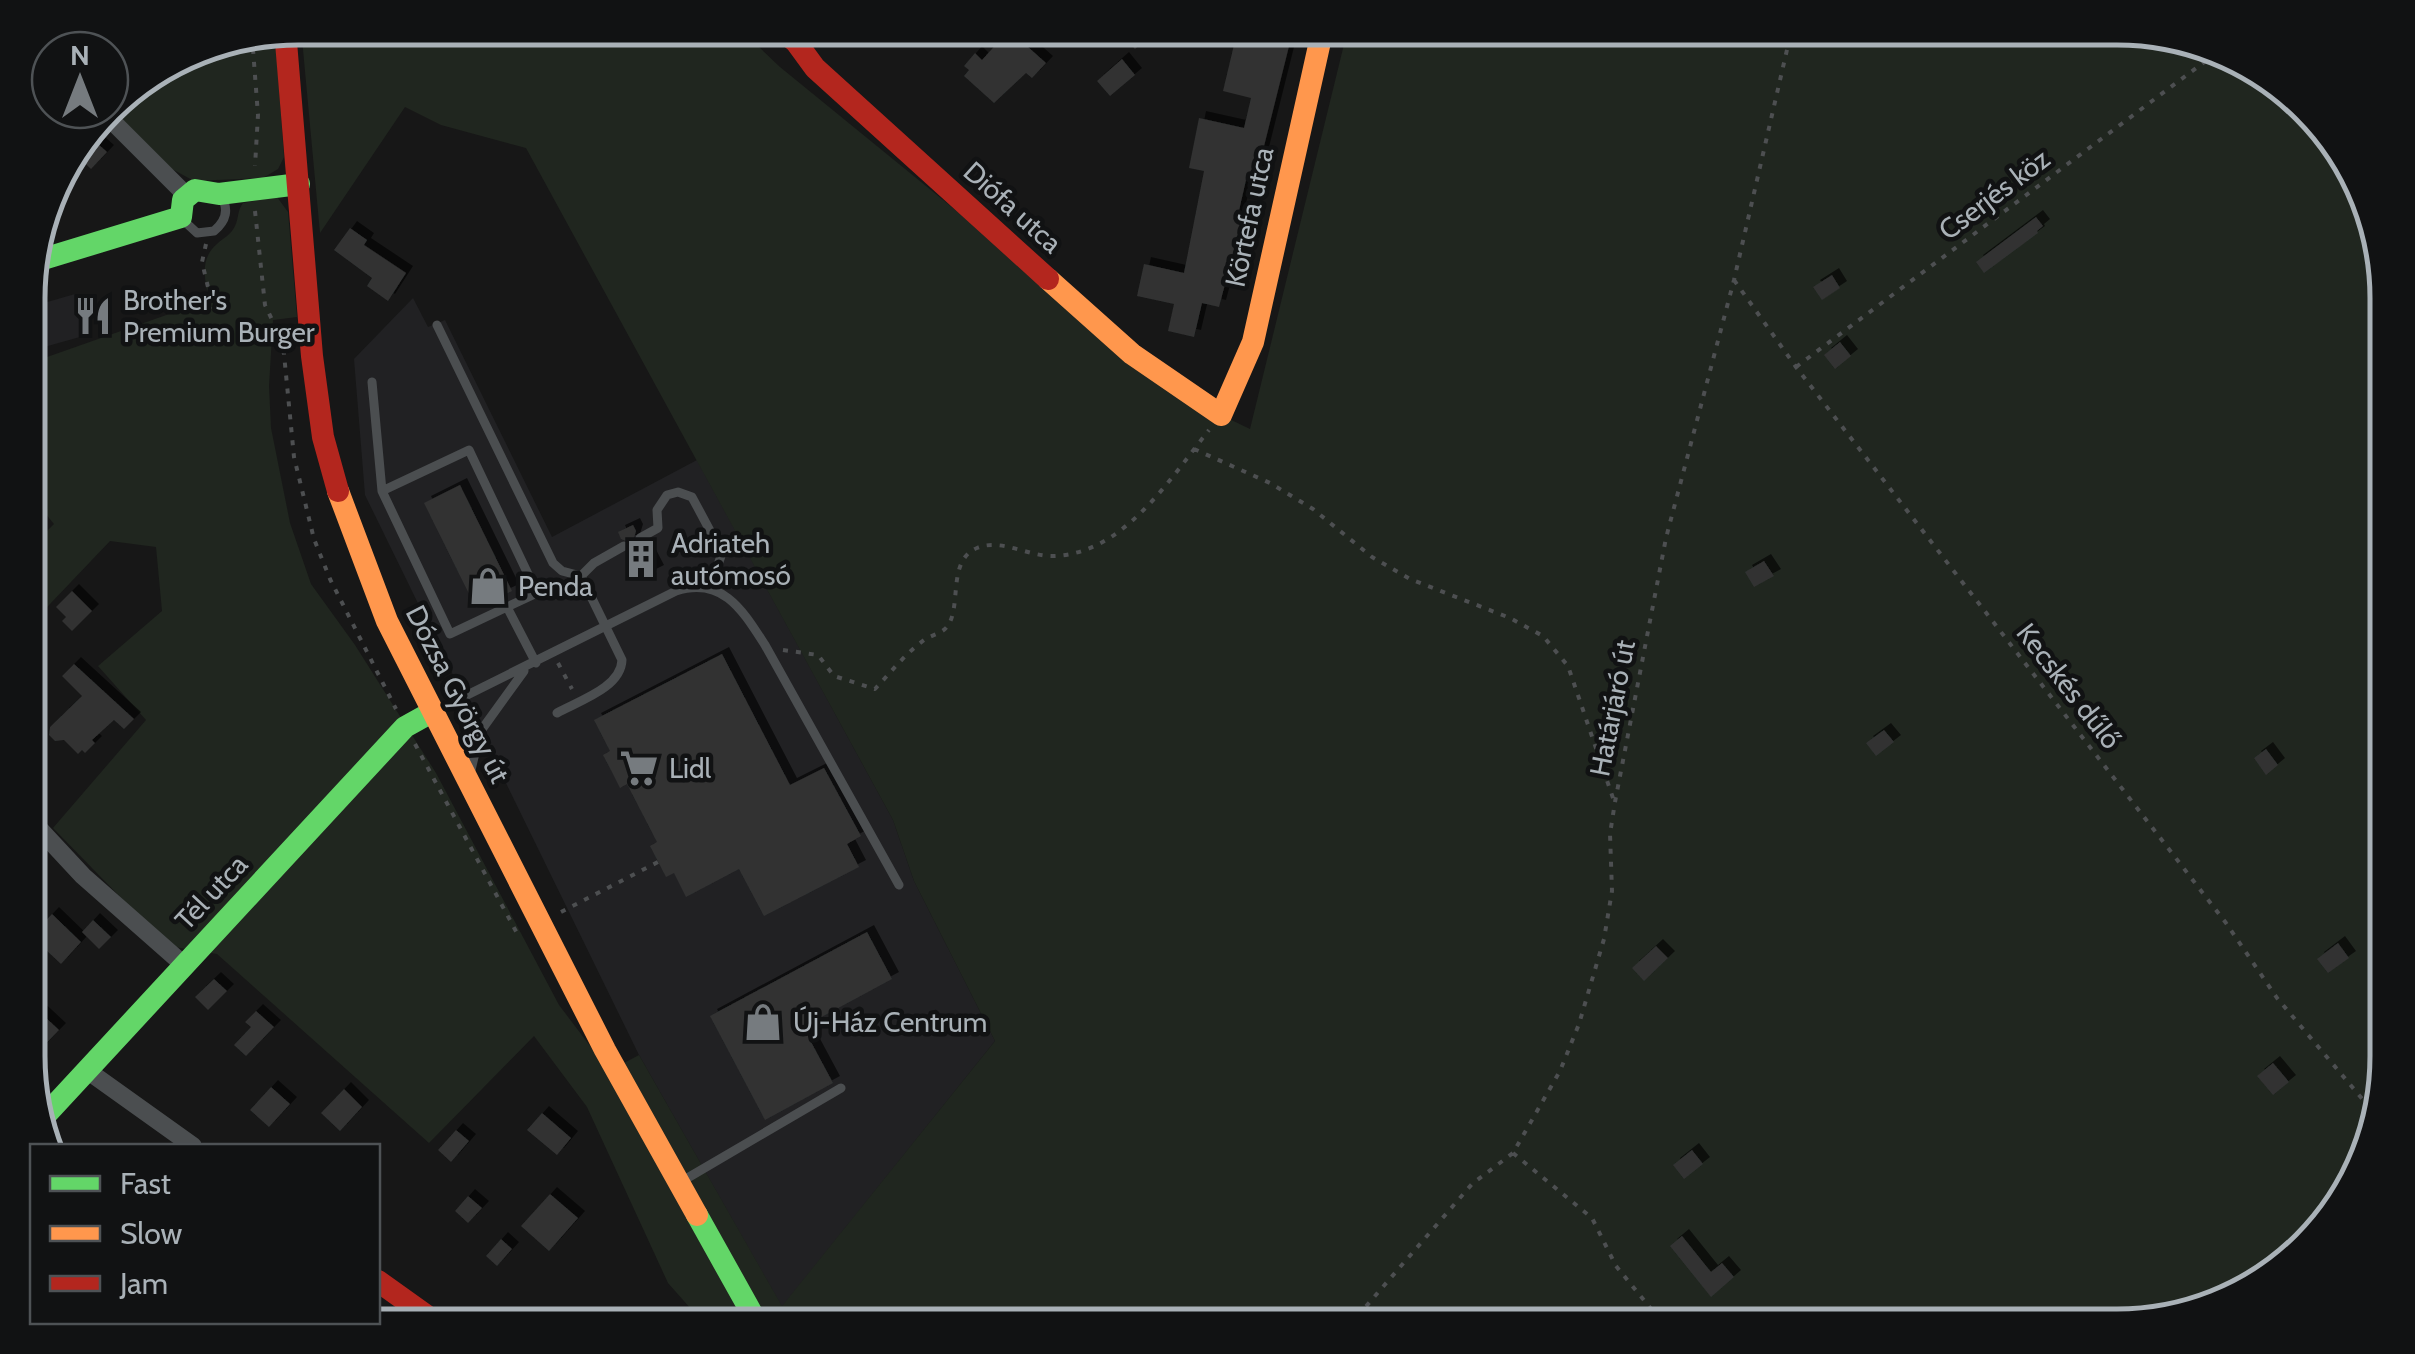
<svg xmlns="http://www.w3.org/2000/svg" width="2415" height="1354" viewBox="0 0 2415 1354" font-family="Cabin,sans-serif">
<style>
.built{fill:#212123}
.green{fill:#20261f}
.building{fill:#313232;filter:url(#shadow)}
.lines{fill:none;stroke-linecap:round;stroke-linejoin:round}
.path{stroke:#4d4f51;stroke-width:4;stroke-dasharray:5 8;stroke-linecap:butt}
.lane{stroke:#4b4e50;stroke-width:9}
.street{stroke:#4b4e50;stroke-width:18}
.fast{stroke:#63d668;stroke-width:22}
.slow{stroke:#ff974d;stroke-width:22}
.jam{stroke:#b3261e;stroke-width:22}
.labels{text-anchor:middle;stroke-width:9;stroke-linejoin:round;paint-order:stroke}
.street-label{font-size:28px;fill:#a9b1b7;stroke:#111213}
.poi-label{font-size:28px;fill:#a9b1b7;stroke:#111213;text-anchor:start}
.rim{fill:none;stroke:#a9b1b7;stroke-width:5}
</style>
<defs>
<filter id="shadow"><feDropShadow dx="7" dy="-7" stdDeviation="0" flood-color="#0009"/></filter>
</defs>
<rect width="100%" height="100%" fill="#171717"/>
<!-- built -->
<path class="built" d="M75,294L87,335L30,351V307Z
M413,298L428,327L445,320L552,537L697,460L893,820L914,881L995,1041L782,1307L639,1055L365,495L354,359Z"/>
<!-- green -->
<path class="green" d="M301,28H739L780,67L1132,354L1221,415L1250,429L1348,28H2118L2252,63L2342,148L2387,280V1073L2352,1191L2267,1281L2134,1326H706L668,1283L587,1107L534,1036L429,1143L217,954L168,946L53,828L146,720L98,666L162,611L156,547L110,541L30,625V548L54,524L30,495V363L209,300C205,280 199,259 217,244C223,238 231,235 235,226C239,218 237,211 243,203L277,197L288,212L297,317L273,320L269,386L271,428L290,523L311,584L355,645L436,773L559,1005L609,1071L639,1055L782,1306L995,1041L914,881L893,820L526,148L441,125L405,107L320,233Z
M275,32L284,157L278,169L263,178L194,181L172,169L110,108L119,95L195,48Z"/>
<!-- building -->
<path class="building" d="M1115,28H1158L1135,49Z
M1238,28L1291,38L1255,182L1246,180L1238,215L1243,216L1219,307L1202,303L1194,337L1168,331L1174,304L1137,296L1144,264L1184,273L1204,171L1189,168L1199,118L1244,128L1251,98L1223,91Z
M1009,30L1046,63L1032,78L1026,73L994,103L964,76L969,70L964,66L975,53L982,60Z
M1122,59L1135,75L1110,96L1097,81Z
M88,135L107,152L91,169L74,153Z
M2036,217L2043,226L2037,231L2038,233L1984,273L1976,262Z
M350,228L367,240L364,245L406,273L388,301L367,286L372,278L334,250Z
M1832,275L1840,288L1822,300L1813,287Z
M1840,342L1851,356L1835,369L1824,355Z
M460,485L512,591L476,608L424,503Z
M633,525L636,531L633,541L637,545H643L657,572L641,580L628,553L631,543L621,539L618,532Z
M1764,561L1774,576L1754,587L1745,572Z
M72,591L92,611L72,631L62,621L66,617L56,607Z
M722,654L790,785L824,768L861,836L847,844L859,867L764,916L739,869L686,897L674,873L666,877L650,846L657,842L627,784L620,788L612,772L603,755L610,751L594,720Z
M74,664L134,719L124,729L114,720L92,740L95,743L85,753L82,750L78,754L64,740L55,741L49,735L50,727L82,696L62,676Z
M1884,730L1894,742L1876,756L1866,743Z
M2266,749L2278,765L2266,775L2254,758Z
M52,914L81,942L61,964L31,936Z
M93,920L111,937L99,949L82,932Z
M867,932L892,979L803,1027L833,1083L765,1120L710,1016Z
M2338,943L2349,958L2328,973L2317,959Z
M1656,946L1668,958L1644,981L1632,968Z
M214,979L227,991L208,1010L195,997Z
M30,1003L59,1030L30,1060Z
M256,1011L274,1027L246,1056L234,1045L251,1027L245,1022Z
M2273,1063L2289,1082L2273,1095L2257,1076Z
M271,1087L290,1104L269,1127L250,1110Z
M344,1089L362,1107L340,1131L321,1113Z
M542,1113L571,1138L557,1155L527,1130Z
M456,1130L469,1141L451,1162L438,1150Z
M1692,1150L1703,1164L1684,1179L1673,1165Z
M550,1194L578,1218L549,1251L521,1226Z
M468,1196L482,1208L468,1223L455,1211Z
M1682,1236L1711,1272L1722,1263L1734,1277L1711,1297L1670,1246Z
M501,1239L512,1249L497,1266L486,1256Z"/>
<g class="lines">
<!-- path -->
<path class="path" d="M252,36L258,115L255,166
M255,211L265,305L279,334L284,354L294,457L314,539L330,579L396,709
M206,244L202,262L213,308
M1734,280L1796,367L2226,923L2277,998L2375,1114
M1796,367L2215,54
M1194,449L1270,483L1313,509L1372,557L1410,579L1510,618L1543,636L1568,666L1614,801
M783,650L818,655L834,676L875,689C890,673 906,653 924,640C933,634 943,634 949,624C961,602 948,560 977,548C1001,538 1027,556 1052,556C1123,555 1169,480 1209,430
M558,663L572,689
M415,744L518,935L521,933
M561,912L658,862
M1513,1153L1592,1218L1616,1266L1665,1326
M1349,1326L1472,1184L1513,1153L1560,1071L1579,1024L1604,939L1612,891L1610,834L1615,802L1666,538L1734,280L1792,28"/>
<!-- lane -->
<path class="lane" d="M183,220L197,233L214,231C226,221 230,209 220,195
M437,325L553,563L562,571L581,576
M372,382L382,491
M640,538L658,528L657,510L667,495L678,492L692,497L722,553L710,588
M581,576L594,563L624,546
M507,607L450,634L382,491L469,450L537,593L507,607L536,663
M435,711L676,591C723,576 743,611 765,645L899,885
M557,713C578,701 621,688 622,660L581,576
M471,770L480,732L524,671
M684,1180L841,1088"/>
<!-- street -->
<path class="street" d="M796,42L847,28
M105,114L186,195
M30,819L83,876L184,965
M88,1071L193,1146"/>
<!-- fast -->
<path class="fast" d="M30,263L181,217L183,200L195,190L219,194L299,184
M41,1120L405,727L432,712
M697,1215L759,1326"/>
<!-- slow -->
<path class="slow" d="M1048,279L1132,354L1221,415L1253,342L1323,28
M338,491L387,621L605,1050L697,1215"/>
<!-- jam -->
<path class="jam" d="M779,28L796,42L815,68L1048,279
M285,30L312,356L323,437L338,491
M378,1281L441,1326"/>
</g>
<!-- icons -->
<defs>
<g id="restaurant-bare" transform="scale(3)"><path d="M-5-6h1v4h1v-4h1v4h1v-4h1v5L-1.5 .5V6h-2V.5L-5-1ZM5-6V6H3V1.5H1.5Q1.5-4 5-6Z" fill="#767b7f" stroke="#111213" stroke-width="2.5" paint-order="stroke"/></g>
<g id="building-bare" transform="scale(3)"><path d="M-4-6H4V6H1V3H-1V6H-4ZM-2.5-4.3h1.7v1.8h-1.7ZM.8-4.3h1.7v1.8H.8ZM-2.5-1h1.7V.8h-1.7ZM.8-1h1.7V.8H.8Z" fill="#767b7f" stroke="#111213" stroke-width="2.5" paint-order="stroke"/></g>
<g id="shop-bare" transform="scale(3)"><path d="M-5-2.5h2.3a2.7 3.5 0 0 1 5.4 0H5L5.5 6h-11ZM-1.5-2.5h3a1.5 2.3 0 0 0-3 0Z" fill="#767b7f" stroke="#111213" stroke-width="2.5" paint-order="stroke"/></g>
<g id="supermarket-bare" transform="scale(3)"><path d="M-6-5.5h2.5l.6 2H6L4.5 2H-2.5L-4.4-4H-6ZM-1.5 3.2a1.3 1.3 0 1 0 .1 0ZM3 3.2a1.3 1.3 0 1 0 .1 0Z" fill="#767b7f" stroke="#111213" stroke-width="2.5" paint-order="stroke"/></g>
</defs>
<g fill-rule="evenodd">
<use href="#restaurant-bare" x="93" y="316"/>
<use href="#building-bare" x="641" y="559"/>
<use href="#shop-bare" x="488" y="586"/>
<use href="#supermarket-bare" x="639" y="768"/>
<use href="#shop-bare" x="763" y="1022"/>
</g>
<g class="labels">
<!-- street labels -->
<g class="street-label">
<text transform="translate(1994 194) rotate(-37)" y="10">Cserjés köz</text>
<text transform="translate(1013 207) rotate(42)" y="10">Diófa utca</text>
<text transform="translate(1249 217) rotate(-78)" y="10">Körtefa utca</text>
<text transform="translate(2069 686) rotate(52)" y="10">Kecskés dűlő</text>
<text transform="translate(458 694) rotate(63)" y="10">Dózsa György út</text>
<text transform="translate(1612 708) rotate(-79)" y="10">Határjáró út</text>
<text transform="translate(211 892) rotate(-47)" y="10">Tél utca</text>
</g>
<!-- poi labels -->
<g class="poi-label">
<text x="123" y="310">Brother's<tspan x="123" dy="32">Premium Burger</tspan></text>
<text x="671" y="553">Adriateh<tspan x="671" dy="32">autómosó</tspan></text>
<text x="518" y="596">Penda</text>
<text x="669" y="778">Lidl</text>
<text x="793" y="1032">Új-Ház Centrum</text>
</g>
</g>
<!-- crop -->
<path d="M0 0H2415V1354H0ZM298 45H2117A253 253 0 0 1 2370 298V1056A253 253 0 0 1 2117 1309H298A253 253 0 0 1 45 1056V298A253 253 0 0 1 298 45Z" fill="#111213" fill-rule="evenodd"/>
<path class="rim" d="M298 45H2117A253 253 0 0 1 2370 298V1056A253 253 0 0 1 2117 1309H298A253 253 0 0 1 45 1056V298A253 253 0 0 1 298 45Z"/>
<!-- legend -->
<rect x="30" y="1144" width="350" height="180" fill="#111213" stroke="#4e5255" stroke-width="2.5"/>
<rect x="50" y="1176" width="50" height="15" fill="#63d668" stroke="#4e5255" stroke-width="2.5"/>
<text x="120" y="1194" font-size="30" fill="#a9b1b7">Fast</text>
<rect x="50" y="1226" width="50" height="15" fill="#ff974d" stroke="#4e5255" stroke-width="2.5"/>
<text x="120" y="1244" font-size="30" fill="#a9b1b7">Slow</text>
<rect x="50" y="1276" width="50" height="15" fill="#b3261e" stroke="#4e5255" stroke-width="2.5"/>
<text x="120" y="1294" font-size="30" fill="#a9b1b7">Jam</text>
<!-- north arrow -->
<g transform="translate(80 80)"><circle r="48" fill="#111213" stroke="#4e5255" stroke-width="2.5"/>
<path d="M0-8L18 38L0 25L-18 38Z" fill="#767b7f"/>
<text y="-15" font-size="28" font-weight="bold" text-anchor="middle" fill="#a9b1b7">N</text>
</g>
</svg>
